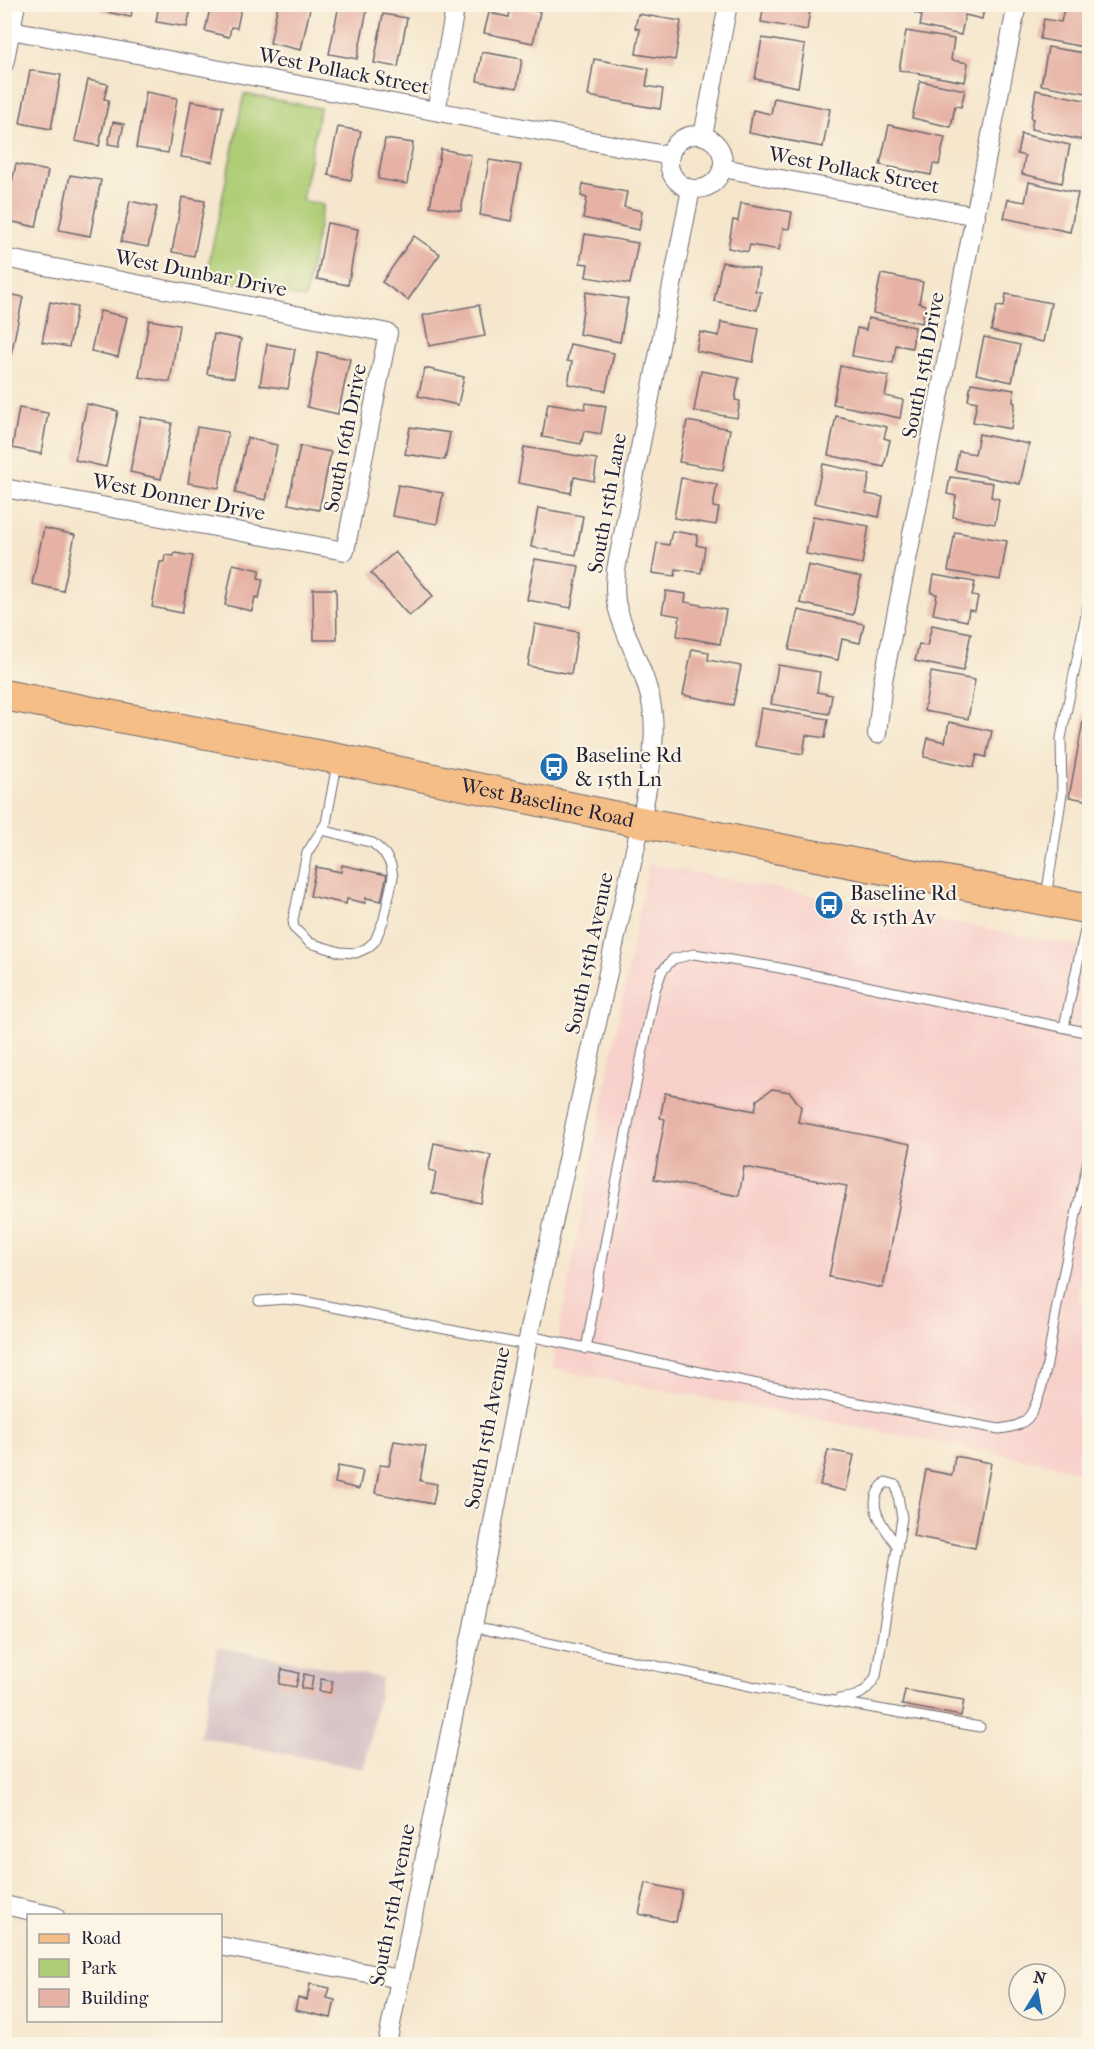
<svg xmlns="http://www.w3.org/2000/svg" width="1094" height="2049" viewBox="0 0 1094 2049" font-family="'IM FELL French Canon',serif">
<style>
.built{fill:#f7d0ca}
.industrial{fill:#d2bec2}
.green{fill:#aecd75;stroke:#687858;stroke-width:1.5}
.building{fill:#e6b2a6}
.lines{fill:none;stroke-linecap:round;stroke-linejoin:round}
.service-casing{stroke:#6c676e;stroke-width:11}
.minor-casing{stroke:#6c676e;stroke-width:20}
.primary-casing{stroke:#6c676e;stroke-width:32}
.service{stroke:#fff;stroke-width:9}
.minor{stroke:#fff;stroke-width:18}
.primary{stroke:#f6be87;stroke-width:30}
.labels{text-anchor:middle;stroke-width:4.5;stroke-linejoin:round;paint-order:stroke}
.street-label{font-size:21px;fill:#22223b;stroke:#fcf5e5}
.poi-label{font-size:21px;fill:#22223b;stroke:#fcf5e5;text-anchor:start}
</style>
<rect width="100%" height="100%" fill="#fcf5e5"/>
<filter id="ink" filterUnits="userSpaceOnUse"><feTurbulence type="fractalNoise" baseFrequency=".0167" numOctaves="2"/><feDisplacementMap in="SourceGraphic" scale="12" xChannelSelector="R" yChannelSelector="G"/><feConvolveMatrix kernelMatrix="1 2 1 2 8 2 1 2 1" color-interpolation-filters="sRGB"/></filter>
<filter id="wash" filterUnits="userSpaceOnUse"><feTurbulence type="fractalNoise" baseFrequency=".008" numOctaves="4" result="noise"/><feDisplacementMap in="SourceGraphic" scale="24" xChannelSelector="R" yChannelSelector="G"/><feGaussianBlur stdDeviation="1.35" result="paint"/><feColorMatrix in="noise" values="0 0 0 0 0 0 0 0 0 0 0 0 0 0 0 0 0 1.4 0 .05"/><feComposite in="paint" operator="in"/></filter>
<g filter="url(#wash)">
<rect width="100%" height="100%" fill="#f5e6cc"/>
<!-- built -->
<path class="built" d="M648,864L1089,948L1090,1239L1078,1300L1089,1303V1475L1047,1463L552,1369Z"/>
<!-- industrial -->
<path class="industrial" d="M218,1647L382,1678L364,1769L200,1737Z"/>
<!-- green -->
<path class="green" d="M244,94L320,108L302,200L323,205L305,298L206,277Z"/>
<g id="blocks">
<!-- building -->
<path class="building" d="M102,4H133L131,17L101,11Z
M159,4H192L187,27L156,22Z
M211,4H242L237,28L231,27L229,37L205,31Z
M278,4H311L301,50L270,43Z
M764,4L777,6L778,4H811L807,30L761,22Z
M917,4H985L982,19L965,15L961,35L920,26L922,15L915,13Z
M1065,4L1090,7V48L1040,39L1044,19L1061,22Z
M339,5L367,10L357,59L329,54Z
M511,6L540,12L533,43L484,33L489,13L509,17Z
M383,14L407,18L398,67L374,63Z
M638,14L681,21L675,60L636,54L640,29L635,28Z
M906,31L954,39L951,60L968,63L965,82L899,70Z
M762,38L805,45L798,87L755,79Z
M1048,47L1090,54V69L1086,93L1041,85Z
M482,52L522,59L517,88L477,81Z
M594,59L649,69L646,86L663,89L660,109L588,96Z
M30,70L61,75L51,129L20,123Z
M88,80L108,84L104,99L109,100L99,146L75,141Z
M920,81L965,90L961,107L955,106L951,127L912,118Z
M1036,90L1089,101L1081,140L1031,129L1033,119L1031,118Z
M146,92L177,98L168,153L136,148Z
M774,98L830,109L823,147L749,133L753,110L771,114Z
M191,101L223,106L213,162L181,157Z
M113,122L124,124L119,146L108,144Z
M889,125L945,137L939,165L933,164L931,175L880,165Z
M338,127L361,131L351,180L328,175Z
M1021,134L1070,145L1062,183L1022,174L1025,156L1017,154Z
M385,139L413,143L407,184L378,179Z
M441,149L471,155L461,211L430,206Z
M489,160L521,165L511,221L480,215Z
M16,164L48,171L36,227L4,220Z
M70,175L101,180L90,236L59,230Z
M1029,182L1078,193L1070,232L1004,218L1008,199L1025,202Z
M583,184L627,192L624,207L642,211L639,230L583,218L587,198L581,196Z
M182,197L205,201L194,256L172,252Z
M130,201L157,207L148,247L121,242Z
M741,203L792,212L789,229L783,228L779,250L750,245L748,252L728,248L733,220L738,221Z
M327,223L358,229L348,285L317,279Z
M585,234L638,243L630,284L586,277L588,264L580,263Z
M414,236L440,254L408,300L382,282Z
M722,262L759,269L755,291L761,292L757,310L714,301Z
M881,274L923,282L919,303L925,305L922,323L873,313Z
M586,292L628,299L620,342L579,334Z
M4,293L23,297L11,355L4,354Z
M1006,294L1051,303L1043,342L991,331L997,306L1004,307Z
M50,302L77,307L69,347L42,342Z
M479,305L485,336L429,346L423,315Z
M100,311L127,317L118,357L91,351Z
M868,318L915,327L912,348L896,345L893,363L852,356L857,328L866,330Z
M149,320L179,325L170,382L139,377Z
M721,322L759,329L753,362L696,351L700,332L719,336Z
M214,334L241,339L234,378L207,374Z
M984,337L1020,345L1012,382L976,374Z
M267,344L295,349L288,389L260,385Z
M570,344L614,353L606,391L568,384L572,362L567,361Z
M318,352L350,359L338,414L307,407Z
M840,366L889,376L885,396L903,400L900,418L833,404Z
M425,368L464,377L458,405L418,396Z
M701,371L739,378L735,400L740,401L737,418L694,411Z
M971,383L1014,390L1013,402L1015,403L1011,429L973,422L977,402L968,400Z
M548,403L585,409L586,403L606,406L601,434L584,431L581,444L542,437Z
M87,404L118,411L106,467L75,460Z
M19,408L48,413L41,454L12,448Z
M836,416L887,427L884,438L890,440L884,467L828,455Z
M141,417L172,423L161,479L130,472Z
M687,421L730,429L723,470L679,462Z
M197,427L228,432L219,488L188,483Z
M410,427L450,433L445,460L405,454Z
M979,434L1029,444L1020,484L955,470L959,451L975,454Z
M247,438L277,445L266,500L235,493Z
M300,446L331,452L319,510L288,504Z
M524,447L597,459L594,481L574,477L571,493L518,483Z
M823,464L870,474L866,494L883,497L879,517L814,503Z
M950,477L993,483L991,497L999,499L995,524L953,517L956,496L947,494Z
M681,478L717,484L713,507L719,508L716,525L674,518Z
M398,485L443,493L437,524L392,516Z
M538,508L583,516L576,555L531,547Z
M813,516L869,526L862,564L806,554Z
M44,528L75,535L63,591L32,584Z
M672,531L698,535L696,545L705,547L701,573L676,569L675,576L652,573L657,543L669,545Z
M955,532L1007,541L1000,580L948,571Z
M395,552L433,596L409,616L371,573Z
M175,553L193,556L182,613L152,607L160,562H164L165,555L174,556Z
M535,559L579,566L571,608L527,600Z
M233,564L260,570L258,578L263,579L259,598L255,597L252,611L225,605Z
M808,565L861,577L853,615L800,603Z
M934,575L975,582L972,596L978,597L975,611L969,610L967,621L933,614L937,594L931,593Z
M313,589H336L337,640H314Z
M666,591L686,594L685,602L726,610L720,644L677,636L680,616L662,613Z
M798,610L864,624L860,643L842,639L838,660L789,650Z
M535,624L578,632L571,674L528,666Z
M932,625L971,633L963,671L915,661L919,644L927,646Z
M692,649L709,652L708,660L741,666L733,705L683,695Z
M778,665L820,672L817,692L832,695L829,714L771,704Z
M931,672L975,680L968,719L924,711Z
M1088,694L1090,695V801L1069,797Z
M761,708L828,719L825,738L806,735L803,754L755,746Z
M949,722L992,731L986,757L977,755L974,767L924,757L928,738L945,742Z
M342,865L387,875L381,901L366,898L365,903L347,899L346,904L310,896L316,867L341,872Z
M772,1089L790,1092L801,1107L798,1122L911,1144L883,1288L829,1277L847,1186L744,1167L739,1196L654,1179L665,1119L660,1118L665,1093L755,1111L757,1100Z
M434,1143L491,1155L481,1203L432,1193L436,1172L429,1170Z
M394,1441L426,1446L420,1481L437,1484L433,1504L375,1493L380,1465L389,1466Z
M828,1450L854,1455L846,1491L820,1485Z
M955,1456L991,1463L975,1548L913,1536L926,1470L952,1475Z
M338,1466L363,1471L359,1489L335,1483Z
M282,1669L299,1673L296,1687L279,1684Z
M304,1674L313,1676L311,1690L301,1688Z
M321,1679L333,1681L330,1693L319,1691Z
M905,1690L964,1700L961,1716L902,1705Z
M646,1883L682,1891L676,1922L639,1914Z
M310,1984L330,1988L327,1998L335,2000L331,2018L295,2010L298,1998L307,2000Z"/>
</g>
</g>
<g filter="url(#ink)">
<use href="#blocks" fill-opacity="0" stroke="#6c676e" stroke-width="1.5"/>
<g class="lines">
<!-- service casing -->
<g class="service-casing">
<path id="service" d="M322,830L373,843L385,854L391,865L393,877L384,919L375,941L367,948L356,953L340,952L310,943L294,928L293,920L307,853L326,823L337,764
M1046,897L1062,794L1061,738L1090,595
M1064,1027L1089,912
M259,1301L285,1299L302,1301L527,1345
M529,1336L762,1385L999,1429C1014,1427 1026,1425 1033,1410C1047,1382 1050,1342 1056,1311C1066,1258 1078,1205 1090,1152
M586,1349L616,1184L655,990L662,971L673,959L694,954L780,968L1090,1033
M473,1627L755,1687L980,1727
M839,1699C859,1697 866,1693 876,1676L902,1518L896,1485L886,1482C861,1503 885,1528 898,1547"/>
</g>
<!-- minor casing -->
<g class="minor-casing">
<path id="minor" d="M11,30L670,156
M4,64L16,4
M436,111L456,4
M669 162a27 27 0 1 1 54 0a27 27 0 1 1-54 0Z
M703,136L728,4
M723,168L976,216
M4,258L388,333L345,551L4,488
M877,734L883,681L1017,4
M4,1905L55,1916
M220,1946L400,1979
M387,2044L455,1708L473,1627L530,1329L641,822C647,786 658,745 652,707C646,671 626,641 617,606C614,594 615,582 616,570L691,189"/>
</g>
<!-- primary casing -->
<g class="primary-casing">
<g id="primary">
<path id="s1" d="M4,695L338,759L641,822L1090,909"/>
</g>
</g>
<!-- service -->
<use href="#service" class="service"/>
<!-- minor -->
<use href="#minor" class="minor"/>
<!-- primary -->
<use href="#primary" class="primary"/>
</g>
</g>
<!-- icons -->
<defs>
<g id="bus-disc" transform="scale(1.5)"><circle r="9.5" fill="#1f6fb2" stroke="#fcf5e5"/><path d="M-5-6H5V4H4V6H2V4H-2V6H-4V4H-5ZM-3.5-4V0h7V-4ZM-3.5 1.2v1.5H-2V1.2ZM2 1.2v1.5H3.5V1.2Z" fill="#fff"/></g>
</defs>
<g fill-rule="evenodd">
<use href="#bus-disc" x="554" y="767"/>
<use href="#bus-disc" x="829" y="905"/>
</g>
<g class="labels">
<!-- street labels -->
<g class="street-label">
<text transform="translate(344 71) rotate(11)" y="7">West Pollack Street</text>
<text transform="translate(854 170) rotate(11)" y="7">West Pollack Street</text>
<text transform="translate(201 273) rotate(11)" y="7">West Dunbar Drive</text>
<text transform="translate(923 365) rotate(-79)" y="7">South 15th Drive</text>
<text transform="translate(345 438) rotate(-79)" y="7">South 16th Drive</text>
<text transform="translate(179 497) rotate(11)" y="7">West Donner Drive</text>
<text transform="translate(607 503) rotate(-80)" y="7">South 15th Lane</text>
<text dy="7" stroke="none"><textPath href="#s1" startOffset="554">West Baseline Road</textPath></text>
<text transform="translate(589 953) rotate(-78)" y="7">South 15th Avenue</text>
<text transform="translate(487 1428) rotate(-79)" y="7">South 15th Avenue</text>
<text transform="translate(392 1905) rotate(-79)" y="7">South 15th Avenue</text>
</g>
<!-- poi labels -->
<g class="poi-label">
<text x="575" y="762">Baseline Rd<tspan x="575" dy="24">&amp; 15th Ln</tspan></text>
<text x="850" y="900">Baseline Rd<tspan x="850" dy="24">&amp; 15th Av</tspan></text>
</g>
</g>
<!-- margin -->
<rect width="1094" height="2049" fill="none" stroke="#fcf5e5" stroke-width="24"/>
<!-- legend -->
<rect x="27" y="1914" width="195" height="108" fill="#fcf5e5" stroke="#a5a1a1" stroke-width="1.5"/>
<rect x="39" y="1934" width="30" height="9" fill="#f6be87" stroke="#a5a1a1" stroke-width="1.5"/>
<text x="81" y="1944" font-size="18" fill="#22223b">Road</text>
<rect x="39" y="1959" width="30" height="18" fill="#aecd75" stroke="#a5a1a1" stroke-width="1.5"/>
<text x="81" y="1974" font-size="18" fill="#22223b">Park</text>
<rect x="39" y="1989" width="30" height="18" fill="#e6b2a6" stroke="#a5a1a1" stroke-width="1.5"/>
<text x="81" y="2004" font-size="18" fill="#22223b">Building</text>
<!-- north arrow -->
<g transform="translate(1037 1992) rotate(11)"><circle r="28" fill="#fcf5e5" stroke="#a5a1a1" stroke-width="1.5"/>
<path d="M0-4.5L10 22L0 15L-10 22Z" fill="#1f6fb2"/>
<text y="-9" font-size="16" font-weight="bold" text-anchor="middle" fill="#22223b">N</text>
</g>
</svg>
